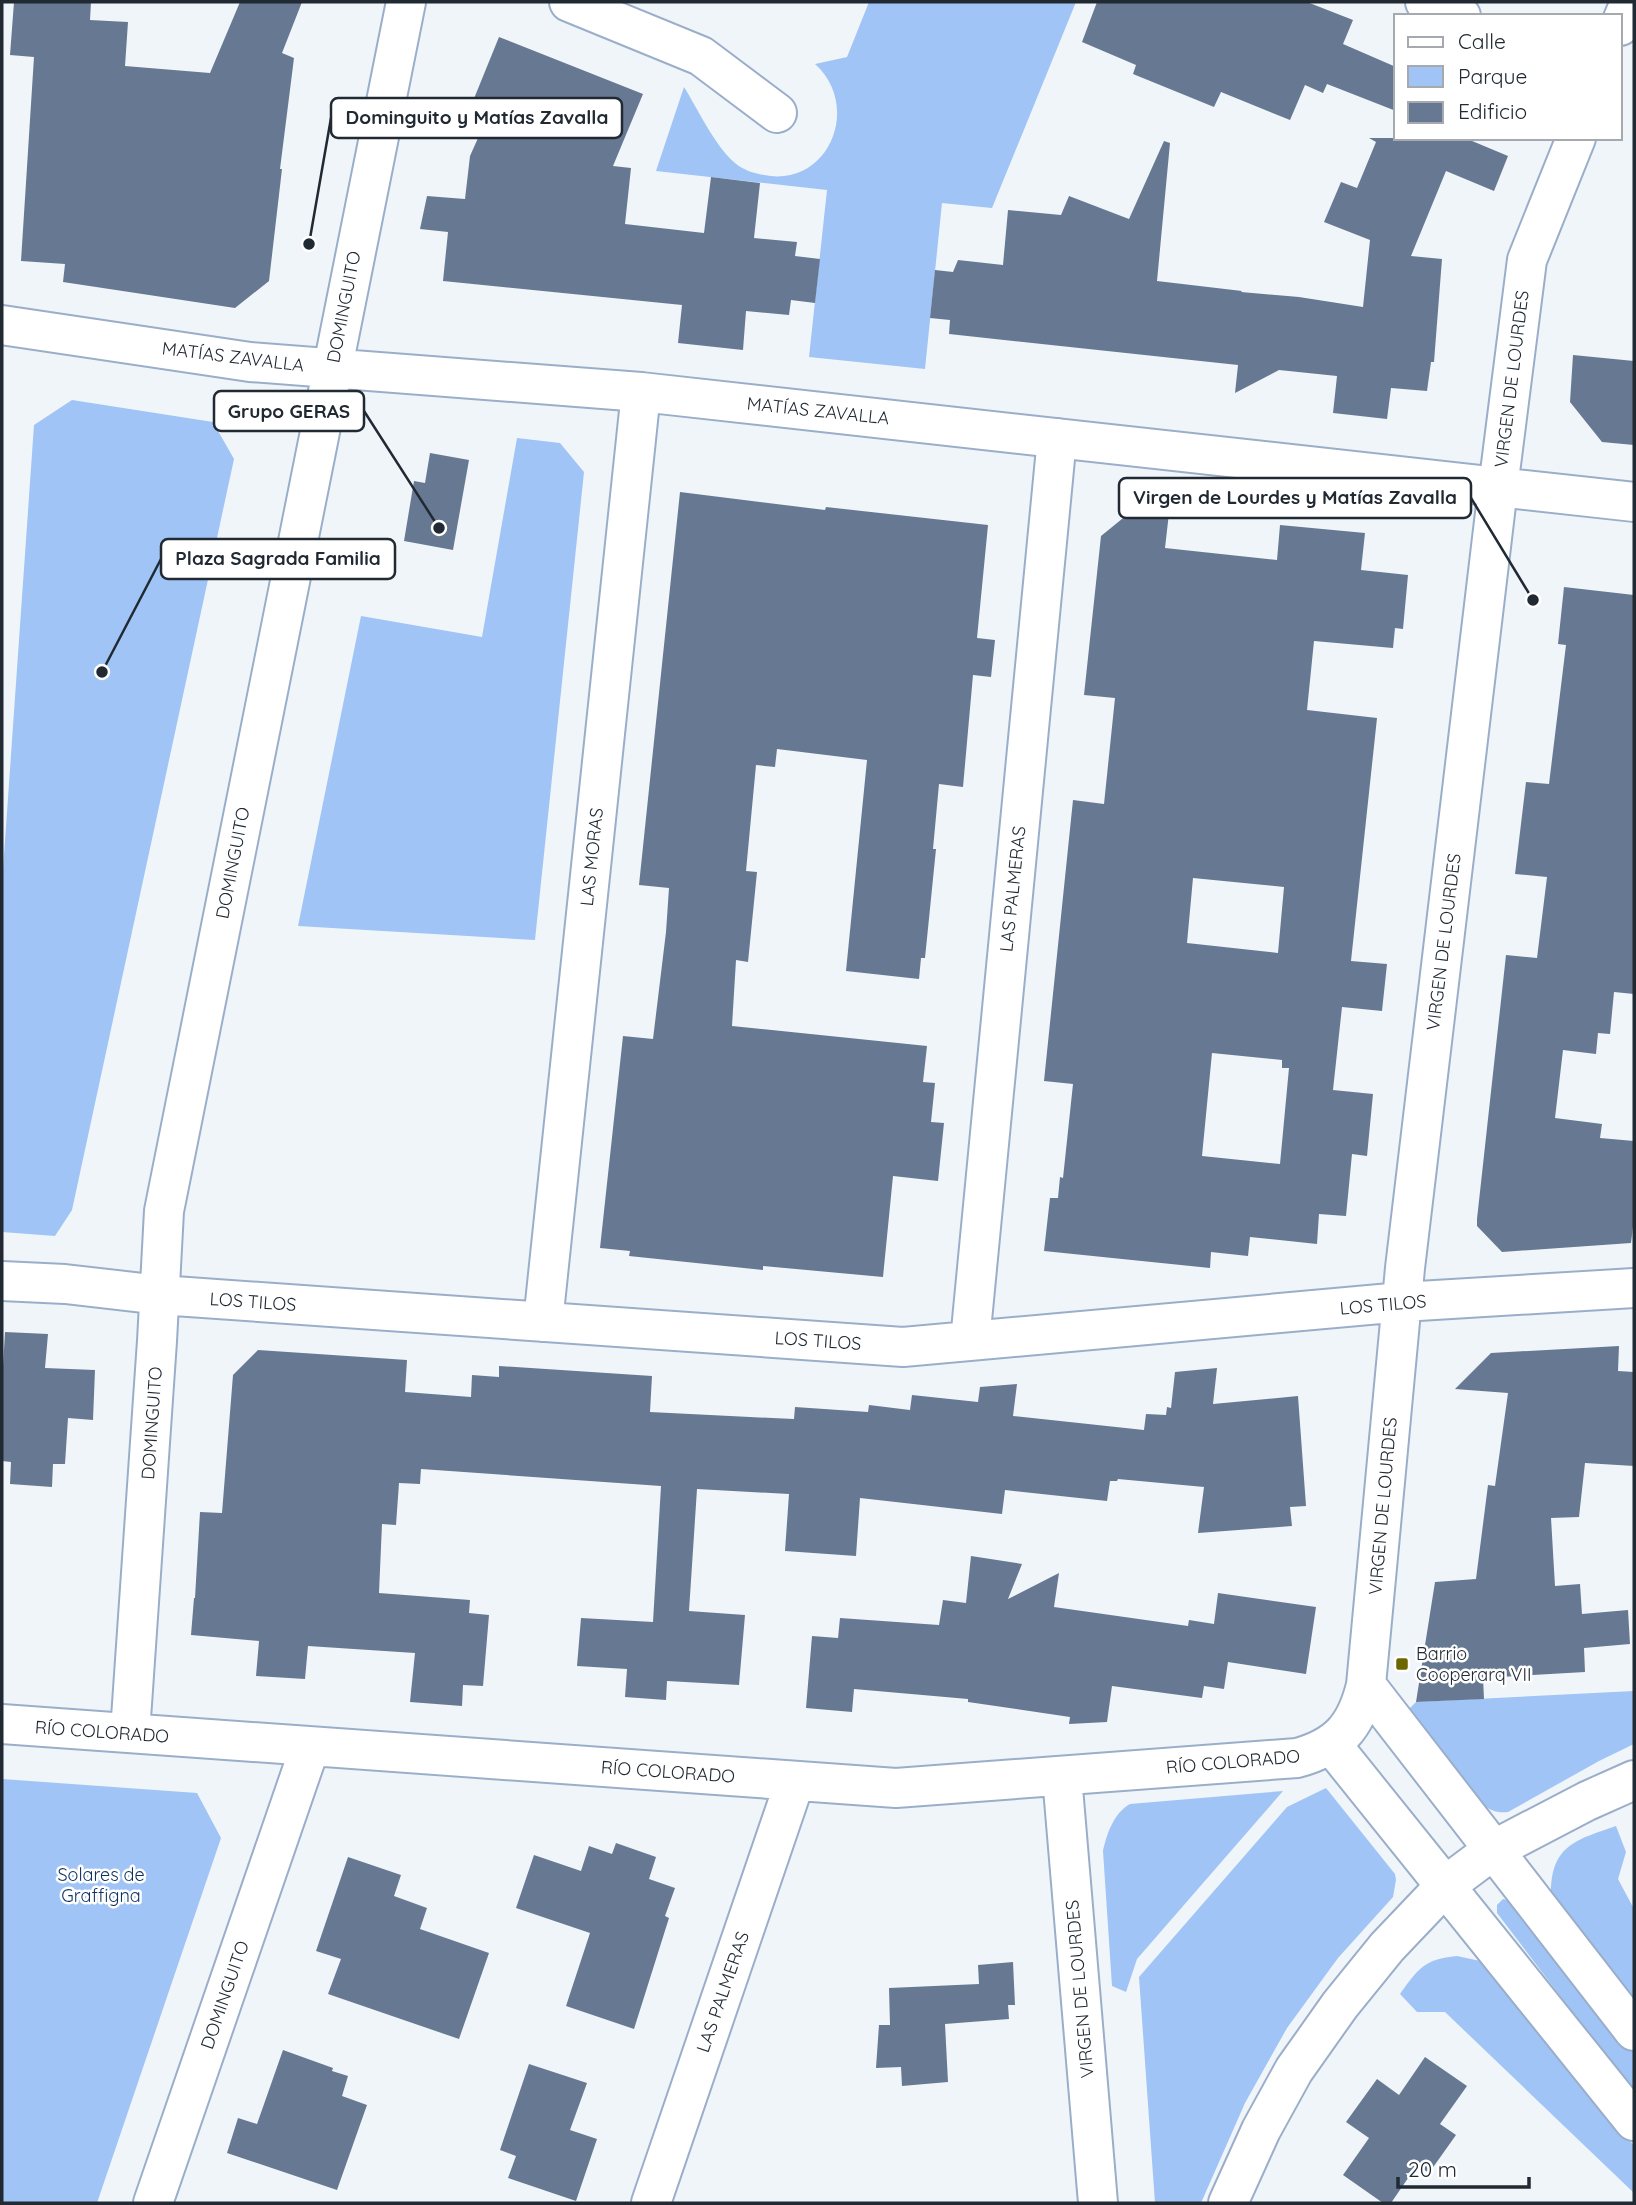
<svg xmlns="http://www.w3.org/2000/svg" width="1636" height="2205" viewBox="0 0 1636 2205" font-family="Quicksand,sans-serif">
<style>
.green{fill:#a0c4f5}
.building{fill:#677992;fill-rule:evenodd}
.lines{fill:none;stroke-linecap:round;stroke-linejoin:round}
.street-casing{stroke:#9baec9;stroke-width:42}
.street{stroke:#fff;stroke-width:38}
.poi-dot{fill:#6c6700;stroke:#fff;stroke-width:2.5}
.labels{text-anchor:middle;stroke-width:5;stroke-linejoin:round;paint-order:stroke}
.street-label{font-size:18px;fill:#212933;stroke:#fff}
.poi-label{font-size:18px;fill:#212933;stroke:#fff;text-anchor:start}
.park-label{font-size:18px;fill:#0e315e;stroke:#fff}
.leader{fill:none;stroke:#212933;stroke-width:2.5}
.callout-dot{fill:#212933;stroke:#fff;stroke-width:2.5}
.callout{fill:#fff;stroke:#212933;stroke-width:2.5}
.callout-label{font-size:19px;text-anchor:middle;font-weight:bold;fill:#212933}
</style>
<rect width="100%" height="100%" fill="#f0f5fa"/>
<!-- green -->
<path class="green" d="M869,2H1076L992,208L942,203L925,369L809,357L827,190L656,171L684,87C698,109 714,145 735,163C743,170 753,173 764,175C829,188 862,106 815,64L847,57Z
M72,400L213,422L234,459L72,1210L55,1236L2,1232V884L34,425Z
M517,438L560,443L584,472L535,940L298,926L361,616L482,637Z
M1634,1691V1744L1599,1761L1508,1812C1497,1813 1491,1811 1482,1804L1406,1712L1416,1702Z
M2,1779L197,1793L221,1838L97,2203H2Z
M1326,1788L1395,1874L1396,1880L1393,1897L1338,1958L1287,2028L1245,2103L1201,2203H1155L1139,1977L1287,1807Z
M1283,1791L1137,1959L1126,1992L1112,1986L1103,1851C1107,1833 1114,1813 1130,1804Z
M1616,1826L1626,1852L1618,1879L1634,1909V2005L1551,1894C1551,1845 1576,1840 1616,1826Z
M1503,1899L1512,1901L1634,2054V2093L1497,1913V1905Z
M1457,1956L1485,1962L1497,1970L1634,2146V2193L1445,2012H1417L1400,1994C1418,1969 1424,1959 1457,1956Z"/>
<!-- building -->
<path class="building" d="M14,2H91L90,20L128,22L125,66L210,73L240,2H302L282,53L294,58L280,169H282L269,281L235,308L63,282L65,264L21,261L34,57L10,55Z
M1097,2H1307L1353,20L1343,44L1396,67V111L1327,84L1323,93L1305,85L1290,120L1221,92L1214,107L1133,74L1136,65L1082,42Z
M499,37L643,94L613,166L631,168L625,224L704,233L711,177L760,183L754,238L797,242L795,256L820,259L815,303L791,300L789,315L746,311L743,350L678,343L682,305L443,281L448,232L420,229L427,196L465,199L470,156L491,109L473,101Z
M1369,138H1465L1508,156L1494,191L1446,171L1411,256L1442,259L1434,362H1431L1427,391L1391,388L1387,419L1333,413L1337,376L1279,370L1235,393L1238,365L949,334L950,320L930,318L935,270L953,272L958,260L1003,265L1008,210L1061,215L1069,196L1129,219L1164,141L1170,143L1157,281L1242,291L1241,292L1299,297L1363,307L1370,240L1324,222L1341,182L1357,188L1376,142Z
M1573,355L1634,361V445L1602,442L1570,402Z
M430,453L469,460L453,550L404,541L414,481L425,483Z
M680,492L825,510L826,507L988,525L977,638L995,640L991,677L973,675L963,787L939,784L933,849H936L925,958H921L919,979L846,971L867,760L777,749L775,767L756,765L746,871L757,872L748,962L736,960L732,1026L927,1046L923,1082L935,1083L931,1122L944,1123L938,1181L893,1176L883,1277L763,1266V1270L629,1256L630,1251L600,1248L623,1036L653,1039L666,932L669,888L639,885Z
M1133,510L1169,513L1165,548L1277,560L1280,525L1365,533L1361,570L1408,575L1403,629L1395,628L1393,648L1314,641L1307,710L1377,718L1351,961L1387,964L1382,1011L1342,1007L1333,1090L1373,1094L1367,1156L1352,1154L1346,1216L1319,1214L1317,1244L1250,1237L1248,1256L1211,1252L1210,1268L1044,1251L1050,1198H1058L1060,1177L1063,1178L1073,1084L1044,1081L1073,800L1104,804L1115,698L1084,695L1101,536ZM1193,878L1284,887L1278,953L1187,943ZM1212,1053L1282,1060V1068H1289L1280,1164L1202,1156Z
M1564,587L1634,595V994L1614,992L1610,1034L1598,1033L1596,1054L1563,1050L1555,1118L1602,1124L1600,1138L1634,1141V1218L1631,1243L1502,1252L1477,1226V1219L1506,955L1537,958L1547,877L1515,874L1526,782L1549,784L1566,645L1558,644Z
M5,1332L48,1334L45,1368L95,1370L93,1420L68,1418L65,1464H53L52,1487L10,1484L11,1462L2,1461V1383Z
M1619,1346L1618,1371L1634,1372V1466L1585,1463L1579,1517L1551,1518L1555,1586L1580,1584L1582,1614L1628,1610L1630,1644L1584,1648L1585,1672L1483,1678L1484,1699L1416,1702L1435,1582L1476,1579L1488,1485L1495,1486L1508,1393L1455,1389L1491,1353Z
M258,1350L407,1360L405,1392L471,1397L472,1375L499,1377V1366L652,1376L650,1412L750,1417L794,1419L795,1407L868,1412L869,1405L910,1410L912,1395L978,1402L980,1387L1017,1384L1013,1416L1144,1430L1146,1414L1166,1415L1167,1407L1171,1408L1175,1372L1217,1368L1213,1404L1298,1396L1306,1506L1290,1507L1292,1526L1198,1533L1204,1487L1118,1479L1117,1481H1110L1107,1501L1005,1490L1002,1514L860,1498L856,1556L785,1551L789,1494L697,1489L689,1611L745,1615L739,1685L667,1681L666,1700L625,1697L627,1669L577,1666L581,1618L653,1622L661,1486L421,1469L420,1484L399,1483L396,1525L382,1524L379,1593L470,1600L469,1613L489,1615L483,1686L463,1685L462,1706L410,1702L415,1653L308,1646L305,1679L256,1676L259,1641L191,1635L194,1598H195L200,1512L222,1513L233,1375Z
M971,1556L1022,1564L1008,1599L1059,1573L1054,1607L1188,1626L1189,1620L1214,1624L1218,1593L1316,1607L1306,1674L1228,1662L1224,1689L1204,1686L1202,1698L1112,1686L1107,1722L1069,1724L1070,1717L968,1702V1699L854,1689L852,1712L806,1708L812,1636L838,1638L840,1618L939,1625L943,1600L966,1603Z
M616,1843L656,1857L649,1879L675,1888L665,1916L669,1918L634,2029L566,2006L590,1933L516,1908L534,1855L581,1871L589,1846L612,1854Z
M348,1857L401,1875L394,1896L427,1908L420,1929L489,1953L459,2039L328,1994L341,1959L316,1951Z
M1013,1962L1015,2005H1008L1009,2019L945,2024L948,2082L902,2086L901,2067L876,2068L879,2025H890L889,1988L979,1984L978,1965Z
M283,2050L333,2068L332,2071L348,2076L342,2096L367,2105L337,2190L227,2153L238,2118L257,2124Z
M1425,2057L1467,2086L1440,2124L1456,2135L1429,2173L1417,2165L1391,2203H1383L1343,2175L1369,2138L1346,2122L1377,2079L1399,2095Z
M529,2064L587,2083L570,2130L597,2139L576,2201L508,2178L516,2156L500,2150Z"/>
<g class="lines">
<!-- street casing -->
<g class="street-casing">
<path id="street" d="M569,2L701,56L777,113
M1425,2L1461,16
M1620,26L1630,2
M2,325L250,362L641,392L1634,502
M2,1281L65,1284L160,1295L903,1347L1402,1302L1634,1288
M543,1322L641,392
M970,1341L1057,438
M1366,1685L1634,2031
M2,1724L896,1788L1297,1758C1338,1747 1356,1727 1366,1685L1405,1268L1498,488L1527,260L1576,138
M130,1733L157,1341L164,1211L406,2
M1331,1744L1634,2121
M1062,1776L1098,2203
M153,2203L310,1747
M651,2203L795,1781
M1228,2203L1261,2130L1294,2070L1340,2005L1387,1947L1445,1886L1493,1850L1587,1801L1634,1780"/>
</g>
<!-- street -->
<use href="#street" class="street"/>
</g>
<!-- markers -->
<rect class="poi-dot" x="1395" y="1657" width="14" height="14" rx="3.5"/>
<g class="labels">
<!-- street labels -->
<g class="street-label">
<text transform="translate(344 307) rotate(-79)" y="6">DOMINGUITO</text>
<text transform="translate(233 357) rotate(7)" y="6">MATÍAS ZAVALLA</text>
<text transform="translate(1512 379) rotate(-83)" y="6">VIRGEN DE LOURDES</text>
<text transform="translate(818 411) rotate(6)" y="6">MATÍAS ZAVALLA</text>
<text transform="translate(592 857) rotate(-84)" y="6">LAS MORAS</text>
<text transform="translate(233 863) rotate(-79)" y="6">DOMINGUITO</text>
<text transform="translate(1013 889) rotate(-84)" y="6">LAS PALMERAS</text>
<text transform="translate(1444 942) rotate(-83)" y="6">VIRGEN DE LOURDES</text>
<text transform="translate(253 1302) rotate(4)" y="6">LOS TILOS</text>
<text transform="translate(1383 1305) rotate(-5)" y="6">LOS TILOS</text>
<text transform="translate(818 1341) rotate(4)" y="6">LOS TILOS</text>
<text transform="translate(152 1423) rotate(-86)" y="6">DOMINGUITO</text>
<text transform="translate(1383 1506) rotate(-85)" y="6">VIRGEN DE LOURDES</text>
<text transform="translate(102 1732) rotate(4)" y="6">RÍO COLORADO</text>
<text transform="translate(1233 1762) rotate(-5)" y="6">RÍO COLORADO</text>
<text transform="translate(668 1772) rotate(4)" y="6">RÍO COLORADO</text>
<text transform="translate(1080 1989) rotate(-95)" y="6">VIRGEN DE LOURDES</text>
<text transform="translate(723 1992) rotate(-71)" y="6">LAS PALMERAS</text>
<text transform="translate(225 1995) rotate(-71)" y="6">DOMINGUITO</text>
</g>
<!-- poi labels -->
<g class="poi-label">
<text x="1416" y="1660">Barrio<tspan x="1416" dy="21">Cooperarq VII</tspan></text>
</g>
<!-- park labels -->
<g class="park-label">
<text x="101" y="1881">Solares de<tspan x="101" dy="21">Graffigna</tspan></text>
</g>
</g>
<!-- callouts -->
<path class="leader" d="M309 244L331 118M439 528L364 411M1533 600L1471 498M102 672L161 559"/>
<g class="callout-dot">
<circle cx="309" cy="244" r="7"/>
<circle cx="439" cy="528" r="7"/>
<circle cx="1533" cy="600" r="7"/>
<circle cx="102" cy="672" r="7"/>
</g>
<g class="callout">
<rect x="331" y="98" width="291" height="40" rx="7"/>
<rect x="214" y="391" width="150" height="40" rx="7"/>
<rect x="1119" y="478" width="352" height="40" rx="7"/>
<rect x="161" y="539" width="234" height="40" rx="7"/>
</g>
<g class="callout-label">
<text x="477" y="124">Dominguito y Matías Zavalla</text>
<text x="289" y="418">Grupo GERAS</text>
<text x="1295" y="504">Virgen de Lourdes y Matías Zavalla</text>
<text x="278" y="565">Plaza Sagrada Familia</text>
</g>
<!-- border -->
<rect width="1636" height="2205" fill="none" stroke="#212933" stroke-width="7"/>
<!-- legend -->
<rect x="1394" y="14" width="228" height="126" fill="#ffffff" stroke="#a6a9ad" stroke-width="2"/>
<rect x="1408" y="37" width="35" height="10" fill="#ffffff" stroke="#a6a9ad" stroke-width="2"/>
<text x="1458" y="49" font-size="21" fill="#212933">Calle</text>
<rect x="1408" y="66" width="35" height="21" fill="#a0c4f5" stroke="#a6a9ad" stroke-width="2"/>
<text x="1458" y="84" font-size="21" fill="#212933">Parque</text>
<rect x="1408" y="102" width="35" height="21" fill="#677992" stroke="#a6a9ad" stroke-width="2"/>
<text x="1458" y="119" font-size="21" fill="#212933">Edificio</text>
<!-- scale -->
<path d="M1398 2177v10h131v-10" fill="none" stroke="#212933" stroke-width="3.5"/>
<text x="1408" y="2177" font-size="21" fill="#212933" stroke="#ffffff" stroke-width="5" paint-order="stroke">20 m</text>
</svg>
